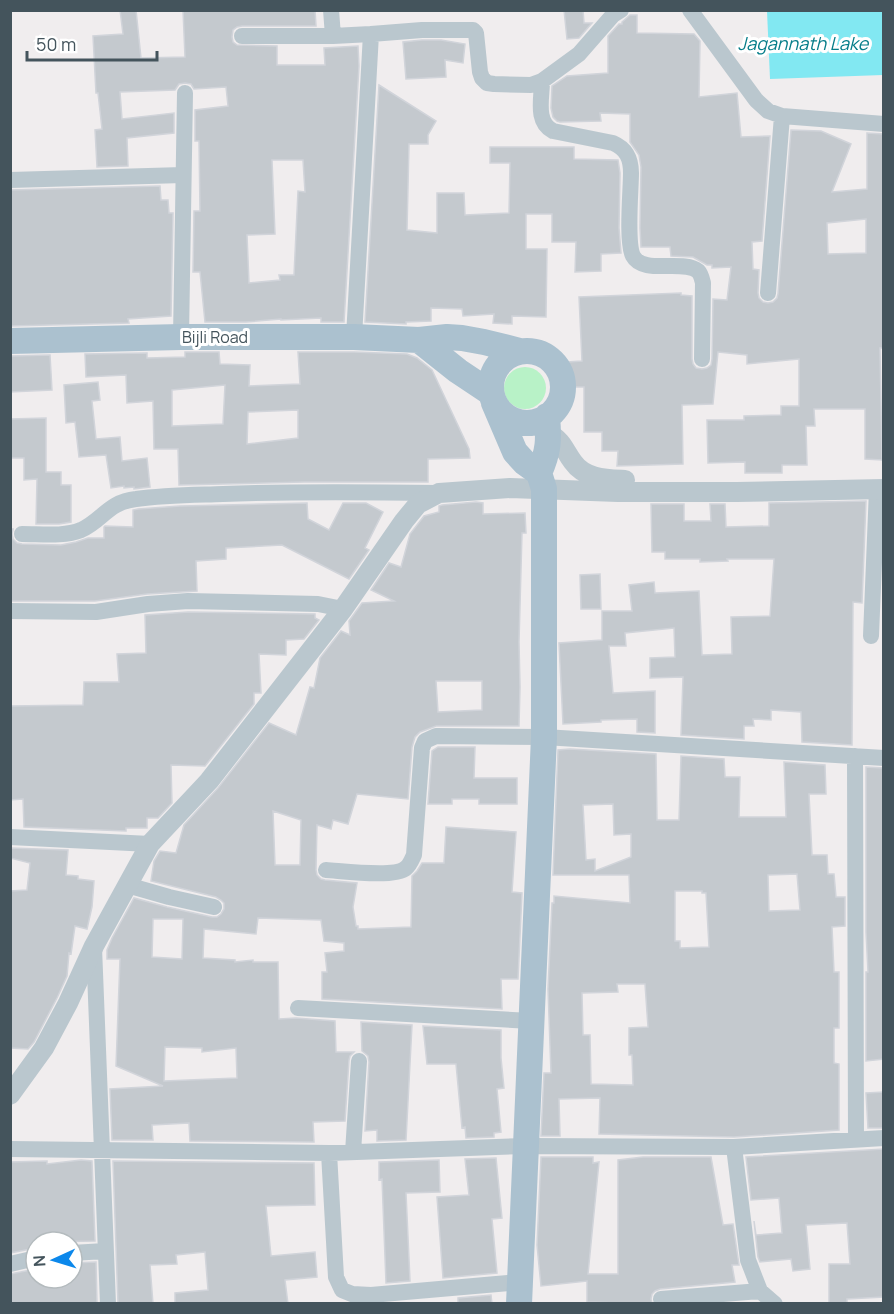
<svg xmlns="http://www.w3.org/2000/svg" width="894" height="1314" viewBox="0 0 894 1314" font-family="Manrope,sans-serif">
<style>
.green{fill:#b8f2c7}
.water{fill:#82e8f2}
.building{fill:#c4c9ce;stroke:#d1d4da;stroke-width:1.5;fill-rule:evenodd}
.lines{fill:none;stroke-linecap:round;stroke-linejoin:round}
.minor{stroke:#bac7ce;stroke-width:16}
.tertiary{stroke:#bac7ce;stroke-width:20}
.primary{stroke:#abc1cf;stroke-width:26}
.labels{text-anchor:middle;stroke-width:6;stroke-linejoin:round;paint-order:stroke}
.street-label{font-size:16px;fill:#44545c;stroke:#fff}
.water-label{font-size:18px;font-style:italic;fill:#067d89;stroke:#fff}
</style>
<rect width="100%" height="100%" fill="#f0edee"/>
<!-- green -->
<path class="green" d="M504 388a21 21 0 1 1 42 0a21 21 0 1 1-42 0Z"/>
<!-- water -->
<path class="water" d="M767,11H883V75L770,79Z"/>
<!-- building -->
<path class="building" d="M120,10H136L141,58L185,57L183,10H315L316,26H242L237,27L233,30L232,37L233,42L237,45L277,46V65H325L324,48L358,46L359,66L344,322H321V318L281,320V319L246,322H205L200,272H193L194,211H200L199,141H195V110L228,106L226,87L194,89L191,84L185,83L179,84L175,90L120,92L122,119L174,113V133L127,138L128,166L97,167L95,130L102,129L98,93H96L93,36L123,34ZM272,160H303L305,192L298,191L294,275H279L280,280L249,283L247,235L275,234Z
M564,10H583L584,23H592L579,38L567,39Z
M630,15H637V33L694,34L700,41L699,97L737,93L741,137L770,136L762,241L752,242L753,269L759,270L758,293L759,298L763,302L768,303L773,302L777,298L778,294L791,130L821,131L851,144L832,192L867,189V133L884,134V348H880L882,460L865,459V409H814L815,426H806L807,465H782V473H745V462L708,463L707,420H744V416L781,415V406H799V359L747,364V355L718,352L713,404L682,405L683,464L617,466L618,451H602V432H584V387H568L567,362L582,361L579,297L681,293V295L692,296V359L693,364L696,368L702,369L707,368L711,365L712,359L713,299L727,300L731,267L712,268V265H707L693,257L671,256L670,247H641L640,228L641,167L639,155L630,142V114L600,113L601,121L560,122L557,121L553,117L551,108L552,86L567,76L608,73V36L619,24H622V22ZM866,219V253L828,254L827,223Z
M422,40H441L465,44L463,63L445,60L446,77L406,79L403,42Z
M379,85L436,121L428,135V144H409L407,230L437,233V193H464L465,215L509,213L510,163H490V147H574V159L618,160L620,173L619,228L621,253L601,254V271L575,272L576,242H552V214H526V249H547L546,317L512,316V324L493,323L494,314L463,316L462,309L431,308V321L406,322V324L365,322Z
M160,186L161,200H168L169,213H173L171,316L128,319L129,323L10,326V190Z
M185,352H219L220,364L250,365L249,386L300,384L298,352H354L407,354L417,358L432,370L469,449L470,458L428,459V482H304L179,485L178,449H154L153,401L127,403L126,375L86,377L85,354L147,353V358L185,357ZM225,385L223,424L172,426V390ZM298,410V438L247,444L248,412Z
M50,355L52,390L10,392V356Z
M98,382L100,400L92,401L96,439L120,437L122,461L147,458L150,487L134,489V487L124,488V486L111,488L106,455L79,457L75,422L66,423L64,385Z
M46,418V472H61V485H71V522L59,524H36L37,479L24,480V458H10V419Z
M866,501L862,603L853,602L852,745L802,742L801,712L771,710V720L753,719L754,726H744V739L681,735L683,677L650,678V658L675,657L674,628L625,633L626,646H609L613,693L655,691V733L637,732V719L601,720V722L563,724L559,643L602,640V611H632L629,585L654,582L655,593L699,591L702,655L732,654L731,617L770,616L774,559H727L728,561L700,562V559H665V552H652L651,504H684V521H711L710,504H725L726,527L769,526V503Z
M476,502L483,503V514L525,513L526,533H522L519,642L520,687L519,726H436L420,732L415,737L412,747L408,799L357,794L348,824L333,820L331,829L317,825L316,870L317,875L321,879L325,880L357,883L353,907L356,926H358V929L411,927L412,876L417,871L422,863H444L446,827L516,832L512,892L522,893L518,979H501L502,1009L322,999V972H327L325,953L344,951V943L324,941L321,920L258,918L256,934L204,929L203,958L235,960V962L253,960V962H278L279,1019L296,1018L335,1021L336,1052H354L350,1056L349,1060L345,1121L313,1122L314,1142L190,1141L189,1123L152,1125L153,1140H112L110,1089L163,1086L116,1066L120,959H107V950L112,938L134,898L167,907L212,917H217L221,914L224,909V903L221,900L216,897L151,881L154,861L160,851L176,853L184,825L218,788L269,723L296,735L310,687L314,688L320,658L341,631L350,635L349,621L362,603L394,601L371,590L389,563L401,567L410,534L424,516L439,512V506L442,505ZM436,681H482V710L438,712ZM273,811L301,820L300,865H275ZM153,919H183L182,959L152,957ZM165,1047L202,1048V1052L236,1048L237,1078L164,1081Z
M307,503L308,519L329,530L343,503H366L383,512L365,548L369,550L349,579L282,545L226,548V559L196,561L197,591L147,594L95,601H10V529H13L12,534L13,539L17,543L22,544L61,545L76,542L88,538H104V527L105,526L133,527V510L138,509L180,506Z
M600,574L601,609H581L580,575Z
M188,612L315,614V618L319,620L304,639L286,640V655L259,654L261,693H254V704L205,766L171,765L172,803L158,818H147V828H126V831L24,827L23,799L10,800V706L83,705L84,682H119L117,654L146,653L145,615Z
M438,747H475L474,778H517V804H479V799H452V804H428L432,751Z
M570,749L656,754L657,820H679L681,756L724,759L725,777H740L739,817H786L784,762L825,765L826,794H809L812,855H827L828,874H834L836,897H845V926L832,927L834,972H839V1028H834V1063L839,1064V1130L734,1137L599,1134L600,1098L559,1099L560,1136H541L544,1073H551L548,989L552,903H554V896L630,903L629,875H553L558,750ZM613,804L614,835L631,834V857L595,871V859L586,860L583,805ZM797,874L800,910L769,911L768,875ZM675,891H702V893H706L709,947L680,948V941H675ZM617,984H645L648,1027L629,1028V1055H632L633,1085L591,1084L590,1035H583L582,993L618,992Z
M866,767L884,768V1059L866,1061V972H868L866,932Z
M10,848L68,850L66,875L78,876V879L94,881L92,907L87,929L75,926L71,954L69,953L67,976L57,998L34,1042L28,1049L10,1048V891L27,890L30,863L10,858Z
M361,1022L412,1025L406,1140L377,1141V1130L365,1131L369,1062L368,1056L362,1051Z
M423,1026L501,1030V1058L504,1088L497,1089L501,1132L494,1133V1137L466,1138L465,1127L462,1128L456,1064H427Z
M884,1092V1128H868L866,1093Z
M884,1149V1297L847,1299V1304H829V1264H850L847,1223L806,1225L810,1269L793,1271L791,1259L760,1262L758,1257L754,1221L756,1235L782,1233L779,1198L751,1200L746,1157Z
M541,1157H593V1163L599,1162L588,1274H618V1160L643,1157H711L723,1225L733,1224L739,1265H732L735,1282L660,1289L655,1291L652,1294L651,1299L652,1304L587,1302V1281L541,1286L537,1245Z
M496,1158L502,1218L492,1219L497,1273L443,1278L437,1197L469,1195L465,1159Z
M81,1160L92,1161L95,1241L36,1242V1248L10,1253V1162L47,1161V1164Z
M439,1160L440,1192L406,1193L410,1281L386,1283L382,1179L379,1180V1162Z
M113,1161L314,1163L315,1205L266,1206L271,1256L315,1252L317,1277L285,1280L288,1304H175V1293L208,1290L205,1252L176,1255L177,1264L150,1265L153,1304H118Z
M96,1262L97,1304H10V1274L36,1269V1278H72V1263Z
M491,1295L492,1304H458V1298Z"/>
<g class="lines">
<!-- minor -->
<path class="minor" d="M331,10L333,36L371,34
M690,10L756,100L768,111L782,116L884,124
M242,36H333
M542,81C542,98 535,122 553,131L613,143C627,149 631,159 631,173C631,190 626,242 633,256C643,275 683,259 698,271C701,274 702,279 703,283L702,359
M10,180L183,175
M768,293L782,116
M181,337L185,93
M354,337L371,34L422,30H473L476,33L480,72L482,78L487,83L494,84L531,85L542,81L579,54L613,15L621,10
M22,534C41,534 64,537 81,530C103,520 108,502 136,499C165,495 195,495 223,494C295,491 367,492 439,493
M10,611L96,612L148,604L188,601L318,604L343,609
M871,636L877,489
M855,756L856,1140
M10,837L150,844
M326,870C343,871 395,878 406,868C410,865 412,859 414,855L422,748L425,741L436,736L544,737L884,758
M127,885L169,897L214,907
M94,947L108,1304
M298,1008L531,1021
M734,1147L748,1260L760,1291L775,1304
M10,1149L329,1153L525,1146L734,1147L884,1138
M353,1152L359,1061
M329,1153L336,1277L342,1290L352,1294L371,1295L520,1282
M72,1253L105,1251
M10,1264L36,1258
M661,1299L760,1291"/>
<!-- tertiary -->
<path class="tertiary" d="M549,434C563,441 564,450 573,462C585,479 606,479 625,480
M10,1095L44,1048L68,1003L94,946L150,844L209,781L343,609L404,521L418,504L439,493L510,488L618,492H737L884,489"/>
<!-- primary -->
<path class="primary" d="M419,340L458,371L491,393
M10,341L181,337H354L419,340L447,337L462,338L484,342L520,351
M491 387a36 36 0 1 1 72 0a36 36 0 1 1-72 0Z
M494,403L515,452L525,463L539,473L544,489V737L519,1304
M539,473C549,451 549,439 547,416"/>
</g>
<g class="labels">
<!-- street labels -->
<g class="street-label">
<text x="215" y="343">Bijli Road</text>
</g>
<!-- water labels -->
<g class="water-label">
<text x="803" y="50">Jagannath Lake</text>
</g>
</g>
<!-- border -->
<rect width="894" height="1314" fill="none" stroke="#44545c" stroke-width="24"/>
<!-- north arrow -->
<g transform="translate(54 1260) rotate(266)"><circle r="28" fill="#ffffff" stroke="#b4bbbe" stroke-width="1.5"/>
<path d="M0-4.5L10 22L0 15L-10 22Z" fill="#0c88eb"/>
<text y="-9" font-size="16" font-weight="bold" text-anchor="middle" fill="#44545c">N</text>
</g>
<!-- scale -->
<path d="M27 51v9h130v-9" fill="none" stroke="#44545c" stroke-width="3"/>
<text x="36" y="51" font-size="18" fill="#44545c" stroke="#ffffff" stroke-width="4.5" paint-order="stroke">50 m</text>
</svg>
